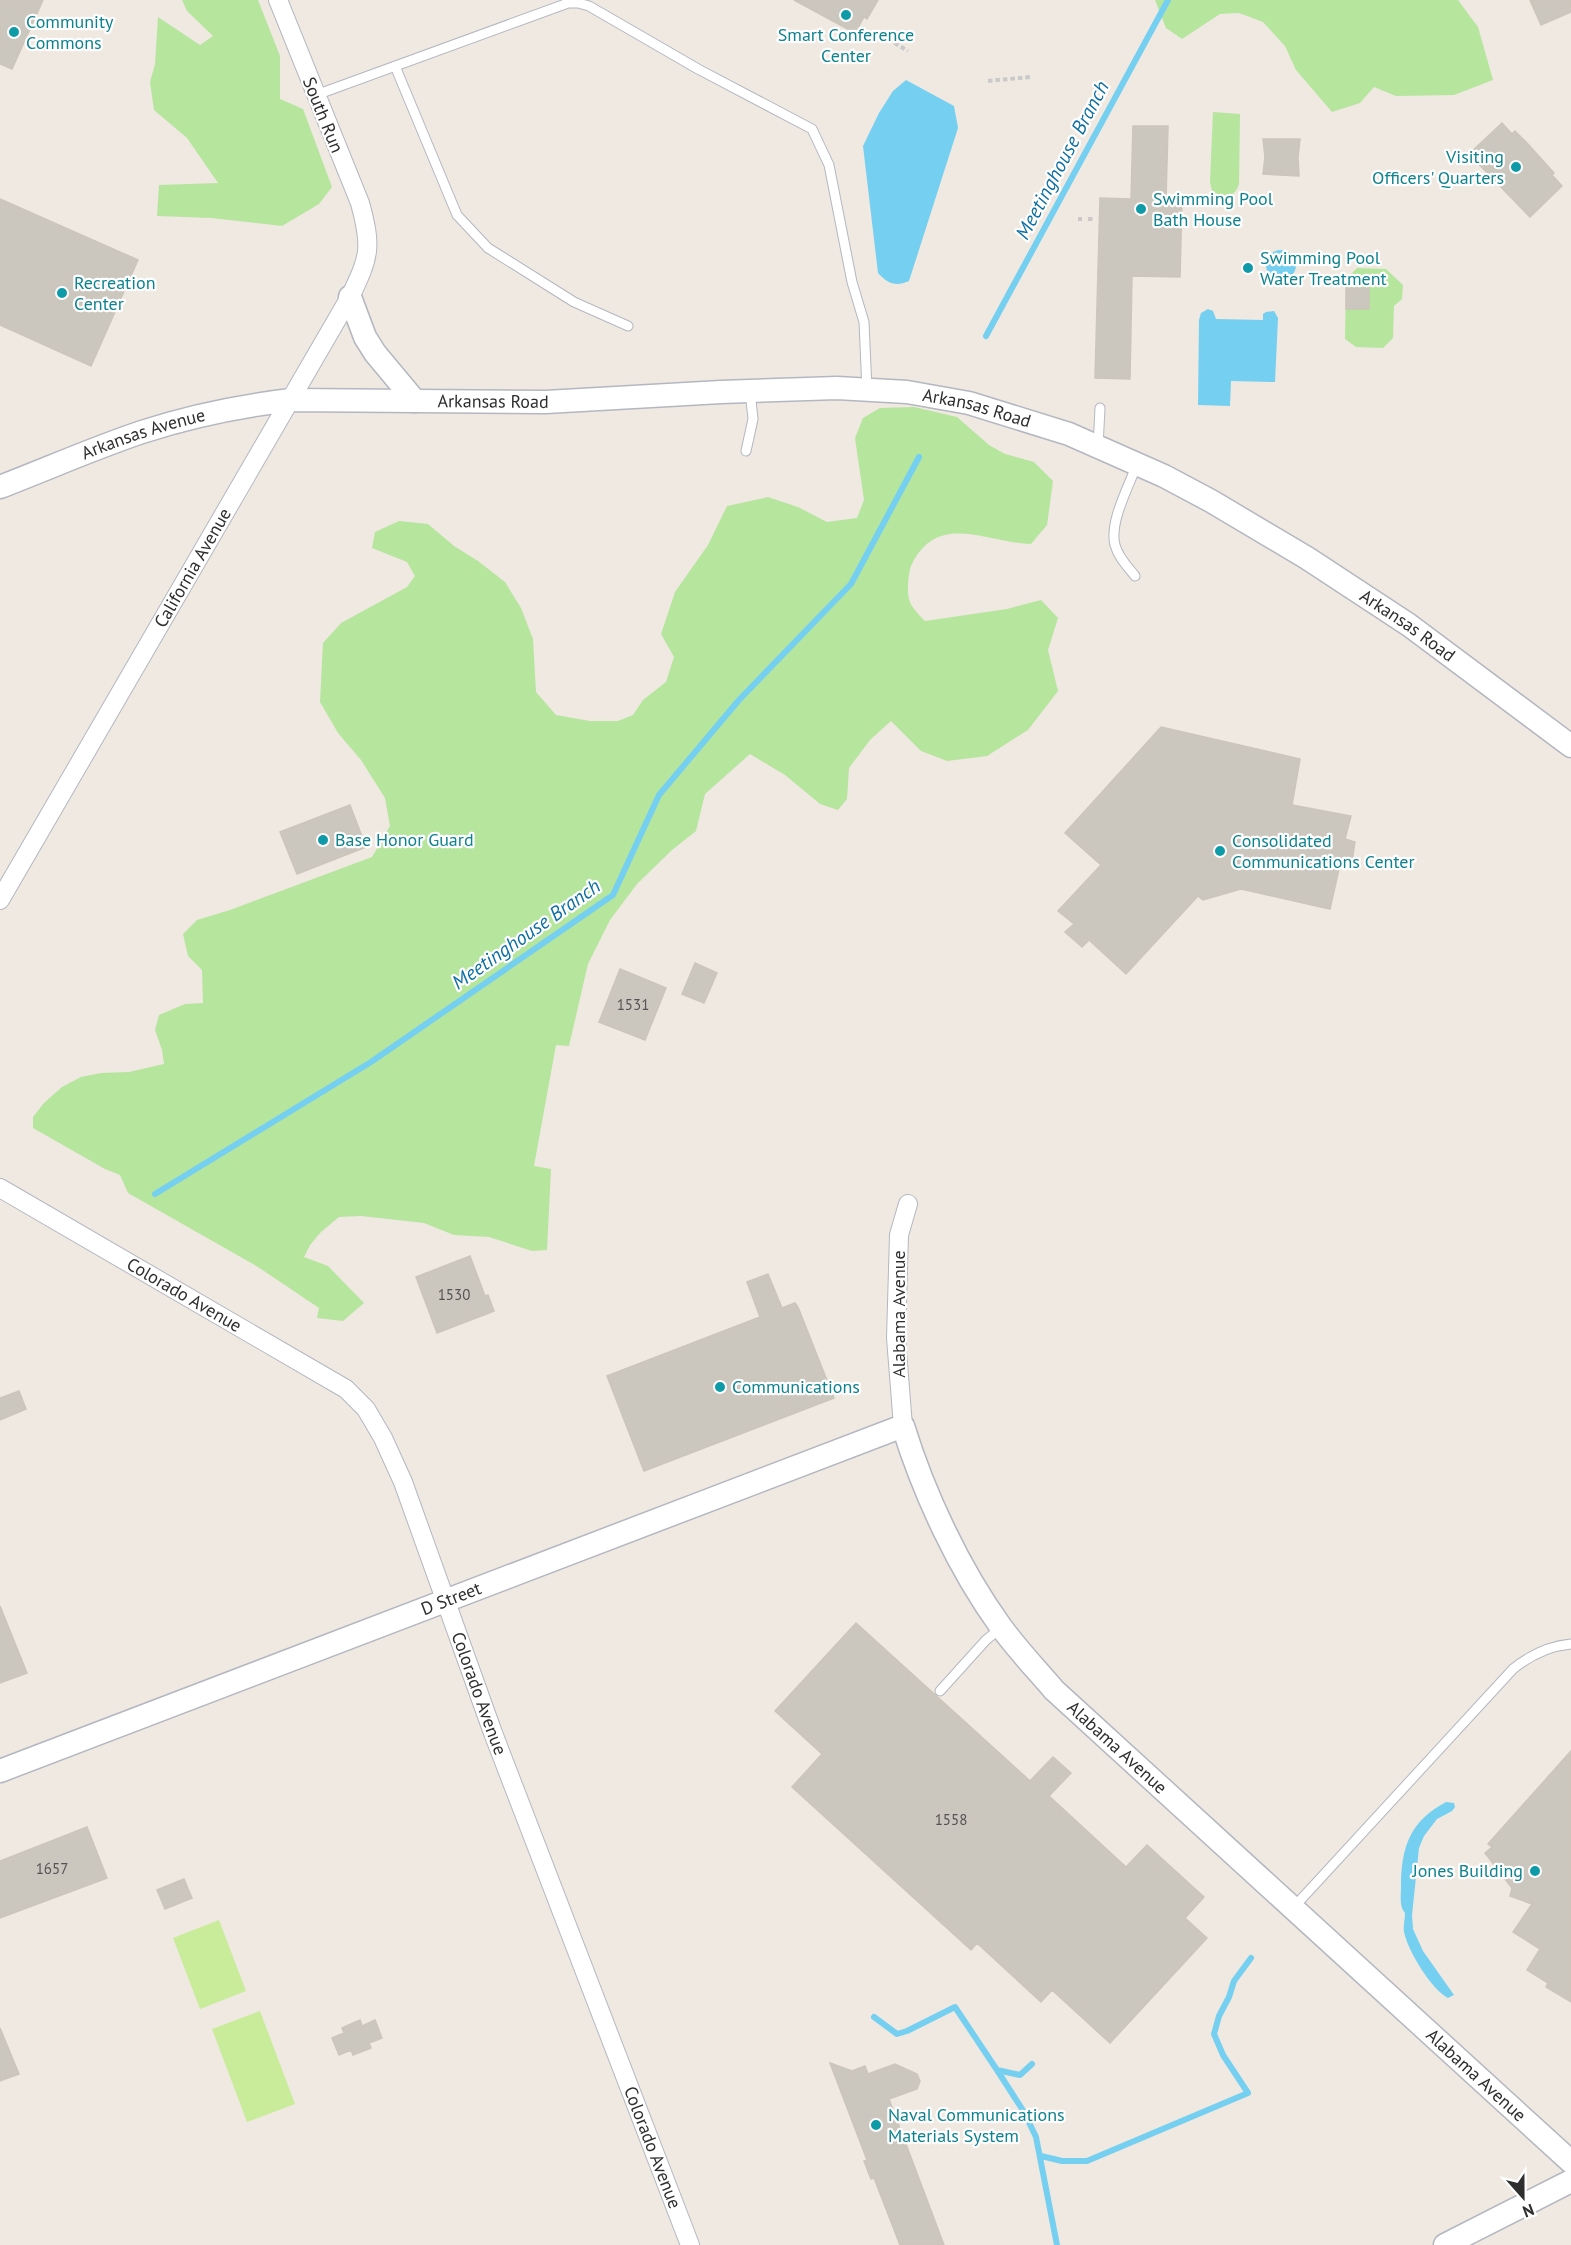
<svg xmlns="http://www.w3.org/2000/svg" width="1571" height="2245" viewBox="0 0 1571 2245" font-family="'PT Sans',sans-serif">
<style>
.green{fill:#b6e59e}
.pitch{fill:#c9ec9a}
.water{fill:#75cff0}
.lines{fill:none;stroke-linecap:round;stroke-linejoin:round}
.stream{stroke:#75cff0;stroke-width:6}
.building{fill:#cbc7bf;stroke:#cbc5ba;stroke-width:1.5}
.service-casing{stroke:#b4b7c1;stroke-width:11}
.minor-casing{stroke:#b4b7c1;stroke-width:20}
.tertiary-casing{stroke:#b4b7c1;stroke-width:25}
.path{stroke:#c9c9c9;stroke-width:4;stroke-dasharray:4.5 3;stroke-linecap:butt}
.service{stroke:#fff;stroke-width:9}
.minor{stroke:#fff;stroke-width:18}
.tertiary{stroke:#fff;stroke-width:22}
.culture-dot{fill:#0f9aa8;stroke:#fff;stroke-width:2}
.labels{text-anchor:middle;stroke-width:4.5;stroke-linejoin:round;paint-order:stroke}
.number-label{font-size:15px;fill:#555452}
.culture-label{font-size:18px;fill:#0d838f;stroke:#fff;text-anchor:start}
.street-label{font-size:18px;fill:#2e2e2e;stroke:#fff}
.water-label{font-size:20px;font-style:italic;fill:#0d6fa3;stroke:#fff}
</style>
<rect width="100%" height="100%" fill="#efe9e1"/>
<!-- green -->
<path class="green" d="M182,0H258L280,56V99L303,109L332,187L319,204L282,226L211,218L157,216L159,185L218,183L187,138L154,110L150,82L155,64L158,17L200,45L213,36L187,11Z
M1155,0H1458L1478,27L1493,80L1454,95L1396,96L1374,87L1360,103L1332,112L1296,70L1285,46L1263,22L1239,13L1220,14L1182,39L1166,28Z
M1213,112L1240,114L1239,184C1235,198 1221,203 1212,191L1210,182Z
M1357,268L1386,269L1403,285L1402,299L1394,306L1393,338L1383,348L1356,347L1345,339L1346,279Z
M914,407L957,417L989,445L1005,454L1034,462L1053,481L1047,525L1031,544C987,543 937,510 911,566C908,574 907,591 909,599C910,606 920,616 925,621L1007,609L1041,600L1058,618L1048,650L1058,691L1028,730L987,756L947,761L921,751L891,721L870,740L849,768L847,799L838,810L820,804L785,775L750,754L705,794L696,831L672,850L637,884L610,920L588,964L569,1046L556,1045L534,1166L551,1169L547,1250L532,1251L489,1237L454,1235L424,1223L361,1216L339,1217L321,1232L310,1245L304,1257L328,1266L364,1303L343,1321L317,1318L319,1308L258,1267L128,1193L120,1175L105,1169L33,1128V1117L44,1103L62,1087L81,1077L101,1073L129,1072L164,1064L162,1050L155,1030L159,1015L185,1004L203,1003L202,970L188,956L183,934L197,920L230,910L372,857L390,826L385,798L361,760L338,733L320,702L323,643L341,623L407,587L415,576L407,562L372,548L375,532L399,521L428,524L454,546L478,561L505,582L521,608L533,639L536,692L556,715L590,721H618L633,715L643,700L666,682L674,657L661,634L675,592L708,545L727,506L768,497L798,507L827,522L857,518L864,500L855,438L863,418L880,408Z"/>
<!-- pitch -->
<path class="pitch" d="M219,1920L246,1991L200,2009L173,1938Z
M260,2011L295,2104L247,2122L212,2029Z"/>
<!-- water -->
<path class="water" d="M906,80L954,106L958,128L909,281C896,287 888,284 878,273L863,146L879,113L893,91Z
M1266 265a15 15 0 1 1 30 0a15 15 0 1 1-30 0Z
M1208,309L1213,311L1216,319L1263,320V314L1266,312L1274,311L1278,318L1275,382L1231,381L1230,406L1198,405L1199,320L1201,313Z
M1446,1802L1454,1803L1455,1807L1452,1811L1437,1819L1424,1836L1419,1848L1412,1915L1413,1929L1423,1951L1454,1995L1448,1998C1431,1989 1408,1951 1404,1932C1403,1926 1405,1920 1405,1913C1399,1906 1401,1896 1401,1887C1401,1847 1410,1821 1446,1802Z"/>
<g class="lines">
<!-- stream -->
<path class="stream" d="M986,336L1168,0
M155,1194L371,1062L613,895L659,795L739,700L851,584L919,457
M874,2017L897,2034L907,2031L955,2007L997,2070L1024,2112L1036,2137L1057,2245
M997,2070L1020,2075L1032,2064
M1041,2156L1062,2161H1087L1248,2093L1223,2055L1214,2034L1219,2016L1229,1997L1234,1981L1251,1958"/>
</g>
<!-- building -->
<path class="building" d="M0,0H43L12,69L0,64Z
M794,0H878L867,19L864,17L855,33Z
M1530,0H1571V12L1541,25Z
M1502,123L1512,134L1515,131L1527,143L1554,173L1552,175L1562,186L1530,217L1469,154Z
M1133,126H1168L1166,199L1182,200L1180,277L1132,276L1130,379L1095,378L1100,198L1131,199Z
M1263,139H1300L1298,157L1299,176L1263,174L1265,157Z
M0,199L138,260L91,366L0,325Z
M1346,288H1369V309H1346Z
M1161,727L1300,759L1292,805L1351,816L1345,839L1355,842L1352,861L1341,860L1330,909L1241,889L1203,900L1198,896L1126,974L1089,940L1082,947L1065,932L1074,924L1058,911L1101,865L1065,833Z
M350,805L366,847L297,874L280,832Z
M695,963L717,973L704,1003L682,994Z
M620,969L666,988L645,1040L599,1022Z
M470,1256L485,1296L488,1295L494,1311L437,1333L416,1277Z
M768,1274L782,1308L795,1303L798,1307L834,1398L644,1471L607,1376L760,1317L747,1282Z
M19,1391L26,1409L0,1420V1398Z
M0,1606L27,1673L0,1683Z
M856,1623L1030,1781L1053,1757L1071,1773L1049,1796L1126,1867L1147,1845L1204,1897L1185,1918L1207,1938L1110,2043L1052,1990L1041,2002L977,1943L971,1950L792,1787L822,1754L775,1711Z
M1571,1751V2002L1546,1987L1548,1983L1527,1970L1540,1949L1513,1932L1532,1904L1510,1896L1512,1888L1485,1853L1492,1847L1488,1844Z
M87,1827L107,1878L0,1918V1861Z
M184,1879L192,1898L165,1909L157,1890Z
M360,2020L362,2026L375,2020L382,2038L369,2043L371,2048L353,2055L351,2050L339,2055L332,2038L344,2033L342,2028Z
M0,2028L19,2074L0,2081Z
M830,2063L852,2071L865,2066L868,2074L895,2064L917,2074L920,2081L917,2089L889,2099L944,2245H900L874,2178L871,2179L864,2161L867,2160Z"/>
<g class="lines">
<!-- service casing -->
<g class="service-casing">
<path id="service" d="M395,66L457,215L488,248L574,302L628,326
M316,95L568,3H578L589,6L698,69L812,129L829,165L852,282L864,322L867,390
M1098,447L1100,408
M746,451L753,419L750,391
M1135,576C1128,567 1118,557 1115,545C1109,522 1129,486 1137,464
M940,1691L986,1640L1002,1627
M1294,1907L1513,1669C1529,1656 1550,1646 1571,1644"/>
</g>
<!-- minor casing -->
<g class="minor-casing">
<g id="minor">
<path id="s1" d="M0,900L350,297C370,256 372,247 360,203L278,0"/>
<path id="s2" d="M0,1188L346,1389L366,1409L383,1438L403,1482L493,1733L690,2245"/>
<path d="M903,1426L896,1338L899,1235L908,1204"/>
</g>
</g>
<!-- tertiary casing -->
<g class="tertiary-casing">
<g id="tertiary">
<path d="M350,297L365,337L375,353L415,401"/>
<path id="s3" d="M0,487C47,469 94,448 142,432C191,416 240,406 291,400L546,402L721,392L837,388L907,392L969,403L1069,434L1164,476L1211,501L1307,558L1409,625L1571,746"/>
<path id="s4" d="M0,1771L903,1426C924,1494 959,1569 1001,1627C1017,1649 1036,1669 1054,1690L1571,2162"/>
<path d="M1445,2245L1571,2181"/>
</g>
</g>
<!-- path -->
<path class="path" d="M888,39L908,51
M988,81L1030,77
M1078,219H1082
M1088,219H1094"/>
<!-- service -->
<use href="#service" class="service"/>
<!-- minor -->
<use href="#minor" class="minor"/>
<!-- tertiary -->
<use href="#tertiary" class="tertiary"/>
</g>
<!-- markers -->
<g class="culture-dot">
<circle cx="846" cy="15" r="6"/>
<circle cx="14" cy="32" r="6"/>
<circle cx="1516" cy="167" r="6"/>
<circle cx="1141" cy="209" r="6"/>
<circle cx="1248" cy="268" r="6"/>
<circle cx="62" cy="293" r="6"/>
<circle cx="323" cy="840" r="6"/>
<circle cx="1220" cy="851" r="6"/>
<circle cx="720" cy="1387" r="6"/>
<circle cx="1535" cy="1871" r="6"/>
<circle cx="876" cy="2125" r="6"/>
</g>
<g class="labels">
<!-- number labels -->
<g class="number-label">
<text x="633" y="1010">1531</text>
<text x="454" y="1300">1530</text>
<text x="951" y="1825">1558</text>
<text x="52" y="1874">1657</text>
</g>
<!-- culture labels -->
<g class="culture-label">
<text x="26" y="28">Community<tspan x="26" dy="21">Commons</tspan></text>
<text x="846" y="41" text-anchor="middle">Smart Conference<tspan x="846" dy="21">Center</tspan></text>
<text x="1504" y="163" text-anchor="end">Visiting<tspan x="1504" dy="21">Officers' Quarters</tspan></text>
<text x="1153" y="205">Swimming Pool<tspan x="1153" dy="21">Bath House</tspan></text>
<text x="1260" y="264">Swimming Pool<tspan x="1260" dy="21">Water Treatment</tspan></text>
<text x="74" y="289">Recreation<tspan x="74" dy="21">Center</tspan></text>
<text x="335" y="846">Base Honor Guard</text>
<text x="1232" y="847">Consolidated<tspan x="1232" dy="21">Communications Center</tspan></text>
<text x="732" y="1393">Communications</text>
<text x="1523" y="1877" text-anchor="end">Jones Building</text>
<text x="888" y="2121">Naval Communications<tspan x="888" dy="21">Materials System</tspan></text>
</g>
<!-- street labels -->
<g class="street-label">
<text transform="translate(323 115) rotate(68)" y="6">South Run</text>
<text dy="6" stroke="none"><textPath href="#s3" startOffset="507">Arkansas Road</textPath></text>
<text dy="6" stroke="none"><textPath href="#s3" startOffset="993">Arkansas Road</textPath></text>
<text dy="6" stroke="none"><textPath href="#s3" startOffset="153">Arkansas Avenue</textPath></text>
<text dy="6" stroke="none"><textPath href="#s1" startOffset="384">California Avenue</textPath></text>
<text dy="6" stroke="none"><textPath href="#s3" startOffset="1479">Arkansas Road</textPath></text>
<text dy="6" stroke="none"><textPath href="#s2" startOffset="213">Colorado Avenue</textPath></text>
<text transform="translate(899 1314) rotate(-90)" y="6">Alabama Avenue</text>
<text dy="6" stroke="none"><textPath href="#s4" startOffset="483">D Street</textPath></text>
<text dy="6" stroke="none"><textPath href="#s2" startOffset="735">Colorado Avenue</textPath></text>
<text dy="6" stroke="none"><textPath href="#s4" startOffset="1359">Alabama Avenue</textPath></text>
<text dy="6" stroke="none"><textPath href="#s4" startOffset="1845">Alabama Avenue</textPath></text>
<text dy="6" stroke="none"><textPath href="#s2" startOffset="1221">Colorado Avenue</textPath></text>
</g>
<!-- water labels -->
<g class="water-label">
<text transform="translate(1062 160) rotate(-62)" y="7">Meetinghouse Branch</text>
<text transform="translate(526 934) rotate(-35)" y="7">Meetinghouse Branch</text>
</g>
</g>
<!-- north arrow -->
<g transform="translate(1523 2197) rotate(159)" stroke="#ffffff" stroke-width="4.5" paint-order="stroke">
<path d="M0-4.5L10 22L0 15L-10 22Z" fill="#2e2e2e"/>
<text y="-9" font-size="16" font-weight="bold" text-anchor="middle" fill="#2e2e2e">N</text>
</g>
</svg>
